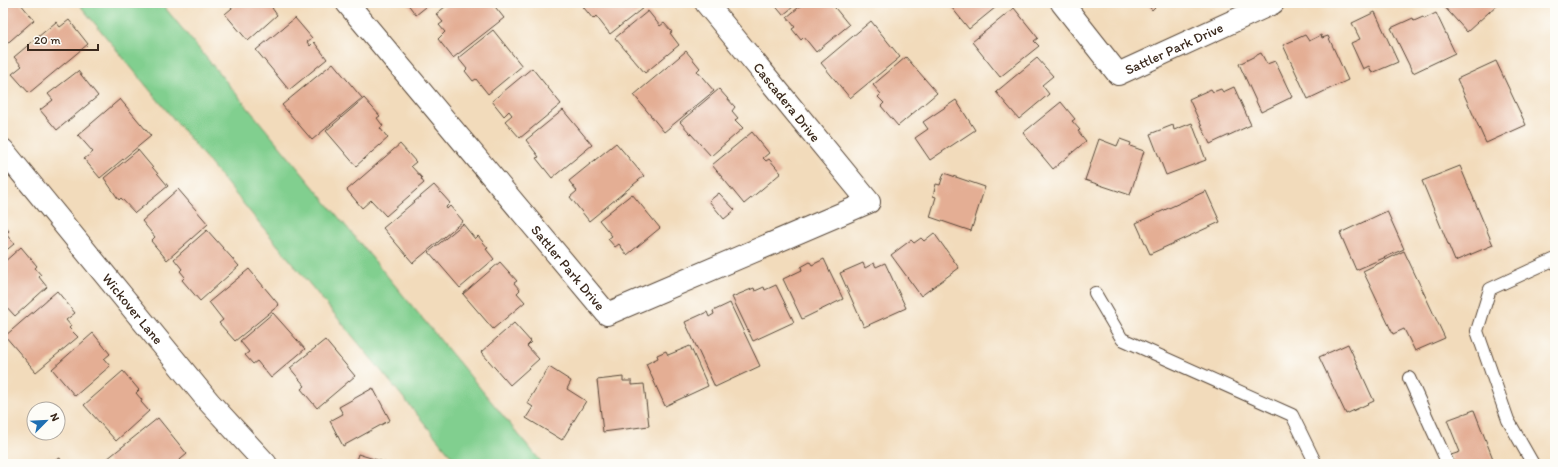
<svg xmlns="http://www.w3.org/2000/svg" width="1558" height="467" viewBox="0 0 1558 467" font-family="Itim,sans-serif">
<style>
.green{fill:#81cf8f;stroke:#5e7c56}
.building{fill:#e4ae94}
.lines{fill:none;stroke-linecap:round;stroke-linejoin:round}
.lane-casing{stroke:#564536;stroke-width:14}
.street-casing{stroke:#564536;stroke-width:24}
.lane{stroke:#fff;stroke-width:12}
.street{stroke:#fff;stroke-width:22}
.labels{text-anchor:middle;stroke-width:3;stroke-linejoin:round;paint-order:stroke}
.street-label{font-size:14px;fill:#3b2a1e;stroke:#fdfcf7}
</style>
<rect width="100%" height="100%" fill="#fdfcf7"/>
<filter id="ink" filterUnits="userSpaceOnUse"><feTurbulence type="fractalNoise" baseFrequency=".025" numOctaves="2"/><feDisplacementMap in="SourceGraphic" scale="8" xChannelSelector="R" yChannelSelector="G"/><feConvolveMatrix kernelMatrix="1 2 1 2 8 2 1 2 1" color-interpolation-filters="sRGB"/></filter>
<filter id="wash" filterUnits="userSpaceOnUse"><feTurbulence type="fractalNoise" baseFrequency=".012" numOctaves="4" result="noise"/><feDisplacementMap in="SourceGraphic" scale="16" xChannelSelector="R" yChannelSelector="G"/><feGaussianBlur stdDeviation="0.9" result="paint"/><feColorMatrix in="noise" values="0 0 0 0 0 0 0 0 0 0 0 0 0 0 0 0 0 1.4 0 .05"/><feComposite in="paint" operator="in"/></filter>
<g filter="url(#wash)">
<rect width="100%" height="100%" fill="#f2dbbb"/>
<!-- green -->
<path class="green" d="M78,3H161L543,464H458Z"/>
<g id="blocks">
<!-- building -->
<path class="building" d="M3,3H20L34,20L3,47Z
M238,3H278L272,8L277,15L248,41L225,14Z
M407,3H431L416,15Z
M450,3H492L504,18L453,58L438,39L445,32L439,25L443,22L436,14Z
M580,3H639L643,8L610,34L596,16L593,19Z
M773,3H798L783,15Z
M804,3H831L849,25L816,52L804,37L801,40L792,29L795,27L787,17Z
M948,3H1001L969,29Z
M1146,3H1159L1152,10Z
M1441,3H1499L1467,32Z
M1014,8L1038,38L1034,41L1039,46L1000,77L972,42Z
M648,11L660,26L664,23L672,32L670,33L679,45L645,73L615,38Z
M1375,12L1398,62L1372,73L1369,66L1363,69L1351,43L1360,39L1352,23Z
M1436,13L1455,53L1413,73L1391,28L1413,18L1414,21L1423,17L1424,19Z
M295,18L312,38L307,42L310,46L314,42L327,59L289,90L256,50Z
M69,20L88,44L29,93L12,74L22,66L14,57L56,22L60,27Z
M871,21L900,57L850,98L821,63Z
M493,30L522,66L488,94L476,79L473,81L465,71L467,69L458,58Z
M1305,35L1309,41L1321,35L1322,38L1328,36L1348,80L1308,99L1283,45Z
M686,51L700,68L697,71L714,91L664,132L634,95Z
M1261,53L1267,64L1275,61L1292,97L1261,112L1239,64Z
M906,57L937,93L898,126L881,106L884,103L878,97L881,94L873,85Z
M1037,58L1053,76L1042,85L1049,94L1019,119L996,92Z
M1496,61L1526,125L1486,143L1457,79Z
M333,63L362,98L312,140L282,105Z
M532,68L561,104L520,138L505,121L512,115L509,111L504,116L492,101Z
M78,71L98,96L57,130L40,110L53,100L48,94Z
M1234,87L1251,125L1210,144L1189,99L1211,89L1213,92L1221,89L1223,92Z
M719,89L735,107L732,111L738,118L735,120L743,128L711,156L680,122Z
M364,98L380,116L377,118L383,126L380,128L388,138L356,166L326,131Z
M120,99L151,136L100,178L84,159L93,152L78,135Z
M956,100L975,130L930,160L915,138L928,129L923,122Z
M1061,102L1075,119L1072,121L1080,130L1078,131L1086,141L1053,169L1023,133Z
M563,110L592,145L552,178L536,158L539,157L526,140Z
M1192,123L1206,160L1166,175L1150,134L1173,125L1174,130Z
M752,132L769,153L763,158L766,161L769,159L781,173L744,204L712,165Z
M1099,139L1117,146L1120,139L1131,143L1130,146L1144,151L1130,195L1085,180Z
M616,143L644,176L589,221L570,197L577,191L569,181Z
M400,144L416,162L411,166L422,178L421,179L424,183L386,216L371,200L362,208L347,190Z
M138,150L168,186L135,213L121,198L119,200L104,178Z
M1460,166L1493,245L1455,261L1422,181Z
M944,173L985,187L971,231L930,217L936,197L933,196L936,184L940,185Z
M434,185L450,203L446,207L447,209L450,206L463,221L413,263L383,228Z
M178,189L208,224L167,260L151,241L155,237L142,221Z
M1206,191L1220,222L1150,254L1136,223Z
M719,193L735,210L724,219L709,201Z
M632,194L660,228L627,255L619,244L615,247L608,239L612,236L599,220Z
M1387,211L1404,249L1356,270L1340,233Z
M3,224L9,231L6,234L14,244L3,253Z
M463,224L475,239L478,236L488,248L486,249L494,259L460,288L429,252Z
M207,230L239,266L200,301L182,280L185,277L180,271L182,269L174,259Z
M934,233L959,268L921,296L891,255L911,240L914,243L921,238L924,241Z
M21,247L37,266L35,268L41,275L39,277L47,287L15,316L3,303V263Z
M1404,251L1445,338L1415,351L1404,329L1393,334L1363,271Z
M824,259L843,299L802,319L783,279L802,270L801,267L810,262L812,265Z
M500,262L517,281L514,283L520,290L517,293L525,302L493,329L463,294Z
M863,263L865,268L874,263L876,267L885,263L906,308L864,327L840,273Z
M249,269L279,305L235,341L219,323L223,320L209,302Z
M776,285L794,322L753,341L732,297L754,288L755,291L764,287L765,290Z
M57,291L75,313L66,320L71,326L69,328L78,337L36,372L5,336Z
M730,303L760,366L715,387L685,322L707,312L709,317L714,314L713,311Z
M273,313L305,349L271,378L257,361L253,364L245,355L249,352L240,341Z
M514,323L531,342L527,346L539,359L510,385L481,352Z
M93,333L110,354L104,359L110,366L75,396L52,369Z
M325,340L355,376L317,408L301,389L305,386L290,368Z
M1348,344L1374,401L1346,414L1319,357Z
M690,346L708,386L665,406L646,364L658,358L657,355L666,351L668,355Z
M549,367L571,381L567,389L586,401L562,440L526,418L533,407L527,403Z
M123,371L139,390L136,393L142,400L141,402L149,411L116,441L84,405Z
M623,377V381H632V385L644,384L649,426L603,432L597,380Z
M373,388L390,420L343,446L330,421L343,414L339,407Z
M1474,410L1495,464H1454L1451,455L1460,452L1447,420Z
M158,418L187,454L175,464H111L107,459Z
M358,454L390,464H355Z
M60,458L62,464H48Z"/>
</g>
</g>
<g filter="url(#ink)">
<use href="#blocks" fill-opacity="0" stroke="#564536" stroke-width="1"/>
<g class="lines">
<!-- lane casing -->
<g class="lane-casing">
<path id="lane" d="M1095,293L1122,339L1292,415L1316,464
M1409,378L1448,464
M1533,464L1508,420L1477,331L1490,289L1553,260L1555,263"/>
</g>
<!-- street casing -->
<g class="street-casing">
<g id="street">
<path id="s1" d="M347,3L607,314L869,202L706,3"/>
<path id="s2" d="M1062,3L1118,74L1273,3"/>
<path id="s3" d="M3,150L209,402L266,464"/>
</g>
</g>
<!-- lane -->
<use href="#lane" class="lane"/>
<!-- street -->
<use href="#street" class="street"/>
</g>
</g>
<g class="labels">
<!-- street labels -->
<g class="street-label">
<text dy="5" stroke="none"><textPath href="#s2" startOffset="152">Sattler Park Drive</textPath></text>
<text transform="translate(787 102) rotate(51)" y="5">Cascadera Drive</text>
<text dy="5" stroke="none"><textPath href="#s1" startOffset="345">Sattler Park Drive</textPath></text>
<text dy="5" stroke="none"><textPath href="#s3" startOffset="205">Wickover Lane</textPath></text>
</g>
</g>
<!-- margin -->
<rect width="1558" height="467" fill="none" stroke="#fdfcf7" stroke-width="16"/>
<!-- north arrow -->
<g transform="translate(46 421) rotate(66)"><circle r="19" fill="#fdfcf7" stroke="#afa8a0"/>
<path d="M0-3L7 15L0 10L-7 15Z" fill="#1f6fb2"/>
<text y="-6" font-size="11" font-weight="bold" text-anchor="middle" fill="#3b2a1e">N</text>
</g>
<!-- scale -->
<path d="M28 44v6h70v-6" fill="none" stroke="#3b2a1e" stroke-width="2"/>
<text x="34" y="44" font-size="12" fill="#3b2a1e" stroke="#fdfcf7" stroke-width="3" paint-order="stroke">20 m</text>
</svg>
